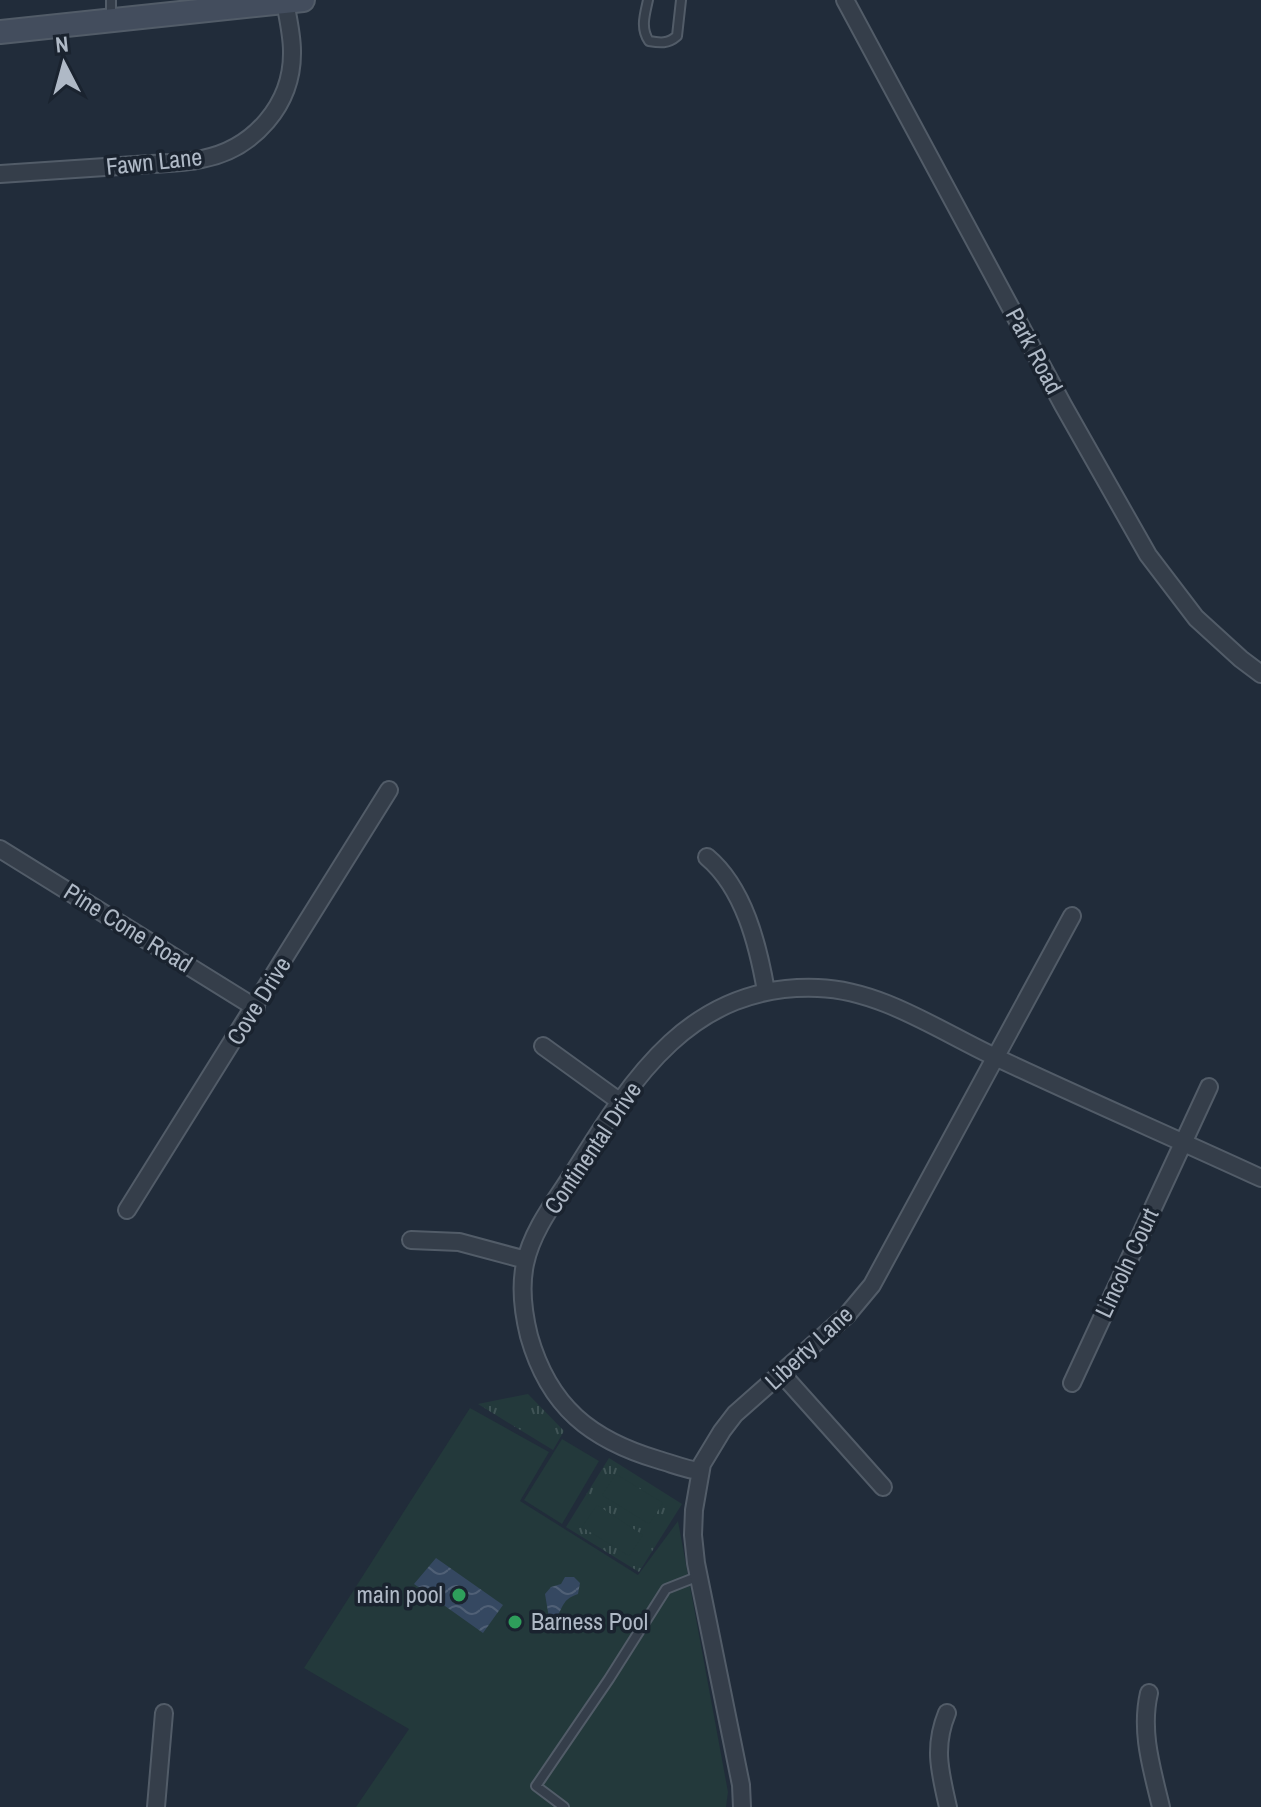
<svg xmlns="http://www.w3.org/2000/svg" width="1261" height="1807" viewBox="0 0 1261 1807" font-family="'Archivo Narrow',sans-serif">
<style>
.grass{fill:url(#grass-tufts)}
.pitch{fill:#23393b}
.water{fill:url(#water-waves)}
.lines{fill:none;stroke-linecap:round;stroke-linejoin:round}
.lane-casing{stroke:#525c68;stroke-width:12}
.street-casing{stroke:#525c68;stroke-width:20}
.secondary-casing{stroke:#525c68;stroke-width:26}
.lane{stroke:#353e4a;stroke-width:8}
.street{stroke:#353e4a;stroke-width:16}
.secondary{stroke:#434d5d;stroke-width:22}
.leisure-dot{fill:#2e9e5b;stroke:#1a232f;stroke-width:3}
.labels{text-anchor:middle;stroke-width:7;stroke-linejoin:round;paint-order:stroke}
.street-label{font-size:24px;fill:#afb9c6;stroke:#1a232f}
.poi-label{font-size:24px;fill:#afb9c6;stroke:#1a232f;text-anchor:end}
</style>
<defs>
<pattern id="grass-tufts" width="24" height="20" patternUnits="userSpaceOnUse" patternTransform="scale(2)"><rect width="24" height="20" fill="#23393b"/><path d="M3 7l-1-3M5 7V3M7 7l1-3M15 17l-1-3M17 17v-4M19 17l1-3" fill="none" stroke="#405456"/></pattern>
<pattern id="water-waves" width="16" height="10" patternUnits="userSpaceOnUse" patternTransform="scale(2)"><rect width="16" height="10" fill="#354861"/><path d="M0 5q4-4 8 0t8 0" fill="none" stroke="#506076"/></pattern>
</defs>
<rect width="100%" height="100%" fill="#212c3a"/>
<!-- grass -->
<path class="grass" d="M528,1394L564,1431L553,1450L478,1404Z
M609,1458L682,1504L639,1572L566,1527Z"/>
<!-- pitch -->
<path class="pitch" d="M470,1408L549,1452L520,1501L638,1575L678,1521L728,1792L726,1807H356L409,1729L304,1668Z
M562,1439L599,1461L562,1524L524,1500Z
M616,1474L663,1503L649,1524L602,1495Z
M597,1505L643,1535L629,1556L582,1527Z"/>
<!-- water -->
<path class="water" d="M436,1558L503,1605L483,1633L414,1584Z
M565,1577H574L580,1583L578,1594C563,1599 564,1605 557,1617L549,1618L545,1594L551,1587L561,1584Z"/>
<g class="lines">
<!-- lane casing -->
<g class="lane-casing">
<path id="lane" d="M111,0V19
M648,0C645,14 640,28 649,41C660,43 668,44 677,36L681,0
M564,1807L536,1786L609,1679L666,1589L699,1576"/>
</g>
<!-- street casing -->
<g class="street-casing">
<path id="street" d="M845,0L1063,405L1148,555L1196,618L1241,659L1261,674
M0,174C45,171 90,168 135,165C157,163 180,164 202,159C254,149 293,104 292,51C292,35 288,18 285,2
M0,849L256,1008
M707,857C744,888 758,945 766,991
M543,1046L619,1101
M127,1210L389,790
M411,1240L459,1242L526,1260
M782,1374L883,1487
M1072,1383L1209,1087
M700,1471C687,1470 673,1464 659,1460C591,1440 549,1407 529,1336C523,1312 520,1288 525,1264C532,1230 556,1200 574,1172C633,1077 692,983 818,988C880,990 938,1030 993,1056C1082,1098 1172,1137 1261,1178
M1149,1693C1140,1732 1152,1769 1161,1807
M947,1713C933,1747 940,1772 948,1807
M156,1807L164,1713
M742,1807L741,1785L696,1563L693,1535L694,1510L702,1464L722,1431L735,1414L847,1315L872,1285L1072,916"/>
</g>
<!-- secondary casing -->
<g class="secondary-casing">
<path id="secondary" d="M0,32L303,0"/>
</g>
<!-- lane -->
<use href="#lane" class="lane"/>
<!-- street -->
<use href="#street" class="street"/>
<!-- secondary -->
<use href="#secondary" class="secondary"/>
</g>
<!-- markers -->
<g class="leisure-dot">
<circle cx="459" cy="1595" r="8"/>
<circle cx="515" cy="1622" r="8"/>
</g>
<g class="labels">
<!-- street labels -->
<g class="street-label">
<text transform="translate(154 162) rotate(-6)" y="8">Fawn Lane</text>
<text transform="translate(1034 351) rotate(62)" y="8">Park Road</text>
<text transform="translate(128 928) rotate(32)" y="8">Pine Cone Road</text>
<text transform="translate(259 1001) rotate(-58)" y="8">Cove Drive</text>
<text transform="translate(593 1148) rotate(-56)" y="8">Continental Drive</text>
<text transform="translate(1127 1263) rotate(-65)" y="8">Lincoln Court</text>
<text transform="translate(809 1348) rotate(-43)" y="8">Liberty Lane</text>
</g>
<!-- poi labels -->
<g class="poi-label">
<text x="443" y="1603">main pool</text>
<text x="531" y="1630" text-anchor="start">Barness Pool</text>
</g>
</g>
<!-- north arrow -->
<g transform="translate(64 64) rotate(354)" stroke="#1a232f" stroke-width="6" paint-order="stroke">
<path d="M0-6L14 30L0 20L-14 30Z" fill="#afb9c6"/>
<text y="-12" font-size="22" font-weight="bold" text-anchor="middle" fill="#afb9c6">N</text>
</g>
</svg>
